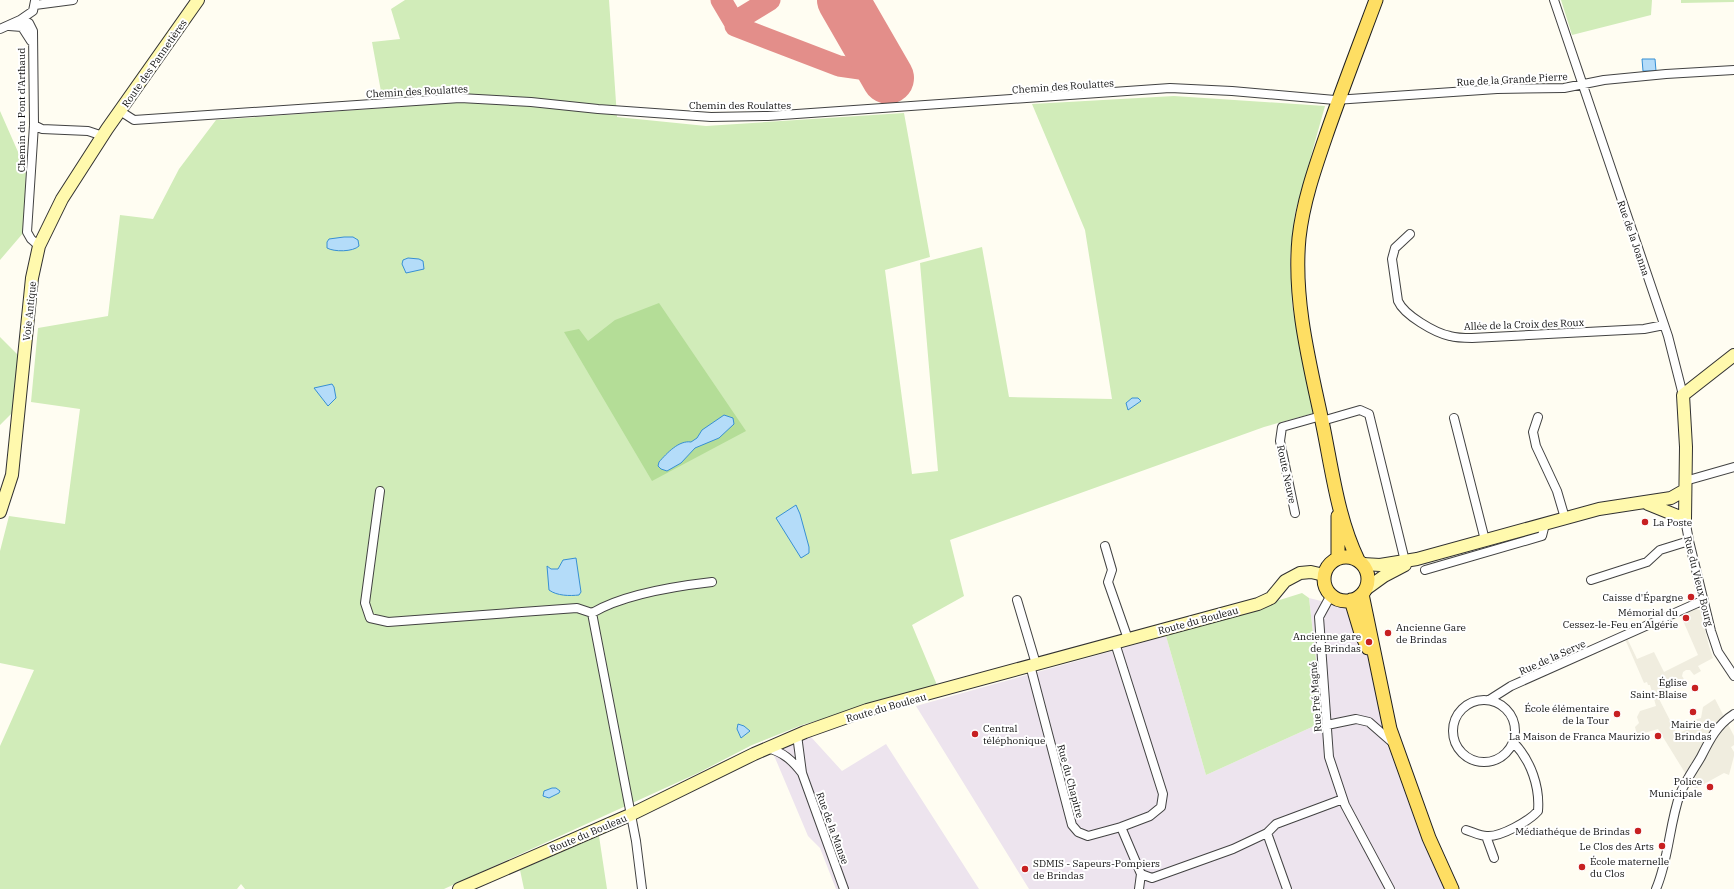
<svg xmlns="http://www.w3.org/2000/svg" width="1734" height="889" viewBox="0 0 1734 889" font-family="'IBM Plex Serif',serif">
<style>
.industrial{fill:#ede4ee}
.green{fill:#d1ecb9}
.forest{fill:#b4dd97}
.plaza{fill:#f0eddf}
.water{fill:#b4dcf9;stroke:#378fd3}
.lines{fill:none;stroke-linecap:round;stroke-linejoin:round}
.taxiway{stroke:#e38e8a;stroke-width:21}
.runway{stroke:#e38e8a;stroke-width:52}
.street-casing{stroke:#424242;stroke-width:10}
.secondary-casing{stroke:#313131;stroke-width:14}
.primary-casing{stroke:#202020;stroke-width:15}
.street{stroke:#fff;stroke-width:8}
.secondary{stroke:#fff9ad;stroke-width:12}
.primary{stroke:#fede63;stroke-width:13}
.poi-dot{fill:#c72021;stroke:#fff;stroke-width:1.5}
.labels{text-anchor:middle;stroke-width:4;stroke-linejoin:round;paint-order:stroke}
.street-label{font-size:10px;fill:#0f0f0f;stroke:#fff}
.poi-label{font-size:10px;fill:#0f0f0f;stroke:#fff;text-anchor:end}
</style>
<rect width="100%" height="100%" fill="#fffdf2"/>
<!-- industrial -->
<path class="industrial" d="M1309,598L1349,608L1371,665L1386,741L1422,840L1444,889H1029L916,706L1166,636L1206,775L1323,722Z
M811,737L842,771L886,744L979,889H836L820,848L808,836L773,753Z"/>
<!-- green -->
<path class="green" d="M405,0H609L617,117L706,126L904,113L930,257L885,270L912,474L938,471L920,263L982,247L1009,397L1112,399L1085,230L1032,104L1174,96L1325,106L1295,213L1290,257L1292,305L1314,413L1264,427L950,540L964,596L912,625L937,685L802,725L752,745L698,773L444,889H245L241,884L237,889H0V746L34,670L0,663V551L9,516L65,524L80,409L31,402L38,328L108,316L120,215L153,219L179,169L216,120L384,108L372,42L400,39L391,9Z
M1561,0H1652L1651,15L1572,35Z
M1681,0H1734V2L1681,3Z
M0,111L26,170L24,232L0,260Z
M0,337L18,355L12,413L0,425Z
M1302,593L1309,598L1323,722L1206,775L1166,636Z
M599,836L607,889H524L520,870Z"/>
<!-- forest -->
<path class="forest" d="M659,303L746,431L652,481L564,332L579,329L588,341L615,320Z"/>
<!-- plaza -->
<path class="plaza" d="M1695,609L1700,610L1709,646L1713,658L1698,666L1701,671L1694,675L1690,670H1686L1683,672L1682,676L1685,681L1657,695L1677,734L1686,730L1690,721L1701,718L1703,707L1715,699L1734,736V745L1731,747L1734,752V756L1729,775L1724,773L1695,789L1658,729L1637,735L1635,727L1639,723L1637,717L1640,711L1656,706L1650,685H1648L1647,682L1644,683L1625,639L1627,638L1637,659L1654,652L1664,672L1698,655L1681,616Z"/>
<!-- water -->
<path class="water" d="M1642,59H1655L1656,71H1643Z
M344,237H353L358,240L359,246C353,252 334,252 327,248V242L329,239Z
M408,258L419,259L423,261L424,269L406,273L402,264L403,260Z
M332,384L334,387L336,398L328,406L314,388Z
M1132,398H1138L1141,401L1128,410L1126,403Z
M724,415L733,418L734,424L719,438L695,448L681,463L667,471L661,469L658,466L659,462C667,453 679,440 691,442L697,438L702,430Z
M796,505L800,514L809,547V553L801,558L776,518Z
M576,558L581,592L579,595C570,596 557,596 549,590L547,566L551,569H558L563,560Z
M738,724L744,726L750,731L741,738L737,729Z
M552,788H556L560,791L559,793L549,798L543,796L544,791Z"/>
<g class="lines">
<!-- taxiway -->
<path class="taxiway" d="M721,0L734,22L770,0
M735,26L839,66L860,69L882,68"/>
<!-- runway -->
<path class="runway" d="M843,0L888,78"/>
<!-- street casing -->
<g class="street-casing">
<path id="street" d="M1554,0L1668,336L1683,395
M35,5L73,0
M20,20L33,11L35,1
M9,26L22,27L31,41
M0,29L20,20L29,23L33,31L34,125L27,232L31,239L39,246
M120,111L134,120L460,98L531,102L598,109L711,117L768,116L1170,88L1232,91L1335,100L1497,89L1564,88L1604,80L1666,74L1734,70
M34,125L42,129L88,131L103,136
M1410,234L1395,248L1392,259L1398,301C1404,315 1435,333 1450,336C1457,338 1465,338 1472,338L1644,329L1664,325
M1538,417L1533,432L1536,446L1557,491L1565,518
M1454,418L1485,540
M1322,421L1360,410L1369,414L1405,561
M1685,481L1734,467
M380,491L365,603L370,618L388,622L577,608L592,613L636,841L642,889
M1295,513L1280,441L1282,427L1321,416
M1685,519L1689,541L1711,631L1718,652L1734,676
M1105,546L1112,570L1108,582L1128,639
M1425,570L1542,536L1545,524
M1591,580L1647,562L1660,550L1689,541
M1331,595L1319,617L1329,757L1345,805L1390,889
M1017,600L1036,664
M592,613C622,595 677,586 712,582
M1030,665L1072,825L1078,832L1088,836L1121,827L1150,816L1161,807L1163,794L1115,643
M1453 731a31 31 0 1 1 62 0a31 31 0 1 1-62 0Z
M1489,700L1511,686L1704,600
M1327,725L1356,719L1369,722L1393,743
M797,735L802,773L844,889
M767,748C783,752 792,760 802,773
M1121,827L1141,874L1152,878L1233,849L1267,833
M1466,830C1473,832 1480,836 1487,836C1501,837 1529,821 1538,811C1540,787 1531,761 1514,743
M1486,836L1494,858
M1139,889L1141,874
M1287,889L1267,833L1276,824L1343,799
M1656,889C1669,859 1669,825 1680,794C1686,780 1694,769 1701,757C1710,739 1717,725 1734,714"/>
</g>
<!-- secondary casing -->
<g class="secondary-casing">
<path id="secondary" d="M1648,504L1685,519L1686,447L1683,395L1734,355
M0,512L12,475L32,278L39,246L62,199L107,129L198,0
M1363,564L1380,565L1417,559L1599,509L1671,498L1685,490
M1366,589L1384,576L1405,565
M459,889L630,815L754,754L805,732L867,710L1258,604L1271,598L1285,581L1300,573L1311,572L1324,575"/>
</g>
<!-- primary casing -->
<g class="primary-casing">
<path id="primary" d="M1324 579a22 22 0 1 1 44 0a22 22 0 1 1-44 0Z
M1338,558V516
M1358,560C1338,519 1332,470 1323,426C1310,365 1293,301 1299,238C1303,201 1316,165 1328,130C1343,87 1360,43 1376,0
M1362,594L1390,729L1429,838L1452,889
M1351,600L1361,633L1368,648"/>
</g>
<!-- street -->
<use href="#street" class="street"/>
<!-- secondary -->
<use href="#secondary" class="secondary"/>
<!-- primary -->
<use href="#primary" class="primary"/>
</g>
<!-- markers -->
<g class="poi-dot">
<circle cx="1645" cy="522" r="4"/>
<circle cx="1691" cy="597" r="4"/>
<circle cx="1686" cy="618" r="4"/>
<circle cx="1388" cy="633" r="4"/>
<circle cx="1369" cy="642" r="4"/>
<circle cx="1695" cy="688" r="4"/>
<circle cx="1693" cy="712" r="4"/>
<circle cx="1617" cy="714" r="4"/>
<circle cx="975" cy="734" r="4"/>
<circle cx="1658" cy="736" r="4"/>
<circle cx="1710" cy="787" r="4"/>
<circle cx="1638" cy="831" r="4"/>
<circle cx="1662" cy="846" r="4"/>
<circle cx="1582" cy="867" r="4"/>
<circle cx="1025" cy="869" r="4"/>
</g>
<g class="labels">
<!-- street labels -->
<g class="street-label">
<text transform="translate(154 63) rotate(-55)" y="4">Route des Pannetières</text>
<text transform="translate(1512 79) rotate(-3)" y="4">Rue de la Grande Pierre</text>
<text transform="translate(1063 86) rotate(-4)" y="4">Chemin des Roulattes</text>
<text transform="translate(417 91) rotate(-3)" y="4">Chemin des Roulattes</text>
<text x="740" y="109">Chemin des Roulattes</text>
<text transform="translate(21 110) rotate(-90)" y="4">Chemin du Pont d'Arthaud</text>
<text transform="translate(1634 238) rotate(71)" y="4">Rue de la Joanna</text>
<text transform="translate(29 311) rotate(-84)" y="4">Voie Antique</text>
<text transform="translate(1524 324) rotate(-2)" y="4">Allée de la Croix des Roux</text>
<text transform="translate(1287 474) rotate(78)" y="4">Route Neuve</text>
<text transform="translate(1699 581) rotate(76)" y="4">Rue du Vieux Bourg</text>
<text transform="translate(1198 620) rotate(-15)" y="4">Route du Bouleau</text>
<text transform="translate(1552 657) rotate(-24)" y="4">Rue de la Serve</text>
<text transform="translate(1315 697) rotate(-94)" y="4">Rue Pré Magné</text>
<text transform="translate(886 707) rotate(-16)" y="4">Route du Bouleau</text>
<text transform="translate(1071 781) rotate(75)" y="4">Rue du Chapitre</text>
<text transform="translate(833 828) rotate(70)" y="4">Rue de la Manse</text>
<text transform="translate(588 833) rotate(-23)" y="4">Route du Bouleau</text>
</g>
<!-- poi labels -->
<g class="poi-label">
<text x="1653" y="526" text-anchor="start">La Poste</text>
<text x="1683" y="601">Caisse d'Épargne</text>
<text x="1678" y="616">Mémorial du<tspan x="1678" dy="12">Cessez-le-Feu en Algérie</tspan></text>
<text x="1396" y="631" text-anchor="start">Ancienne Gare<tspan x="1396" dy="12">de Brindas</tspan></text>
<text x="1361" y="640">Ancienne gare<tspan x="1361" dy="12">de Brindas</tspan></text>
<text x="1687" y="686">Église<tspan x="1687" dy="12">Saint-Blaise</tspan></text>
<text x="1609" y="712">École élémentaire<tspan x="1609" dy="12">de la Tour</tspan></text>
<text x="1693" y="728" text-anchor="middle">Mairie de<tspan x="1693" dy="12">Brindas</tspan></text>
<text x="983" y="732" text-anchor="start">Central<tspan x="983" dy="12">téléphonique</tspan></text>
<text x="1650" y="740">La Maison de Franca Maurizio</text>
<text x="1702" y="785">Police<tspan x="1702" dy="12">Municipale</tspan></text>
<text x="1630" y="835">Médiathéque de Brindas</text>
<text x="1654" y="850">Le Clos des Arts</text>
<text x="1590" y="865" text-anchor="start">École maternelle<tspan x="1590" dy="12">du Clos</tspan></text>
<text x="1033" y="867" text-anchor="start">SDMIS - Sapeurs-Pompiers<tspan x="1033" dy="12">de Brindas</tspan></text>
</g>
</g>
</svg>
